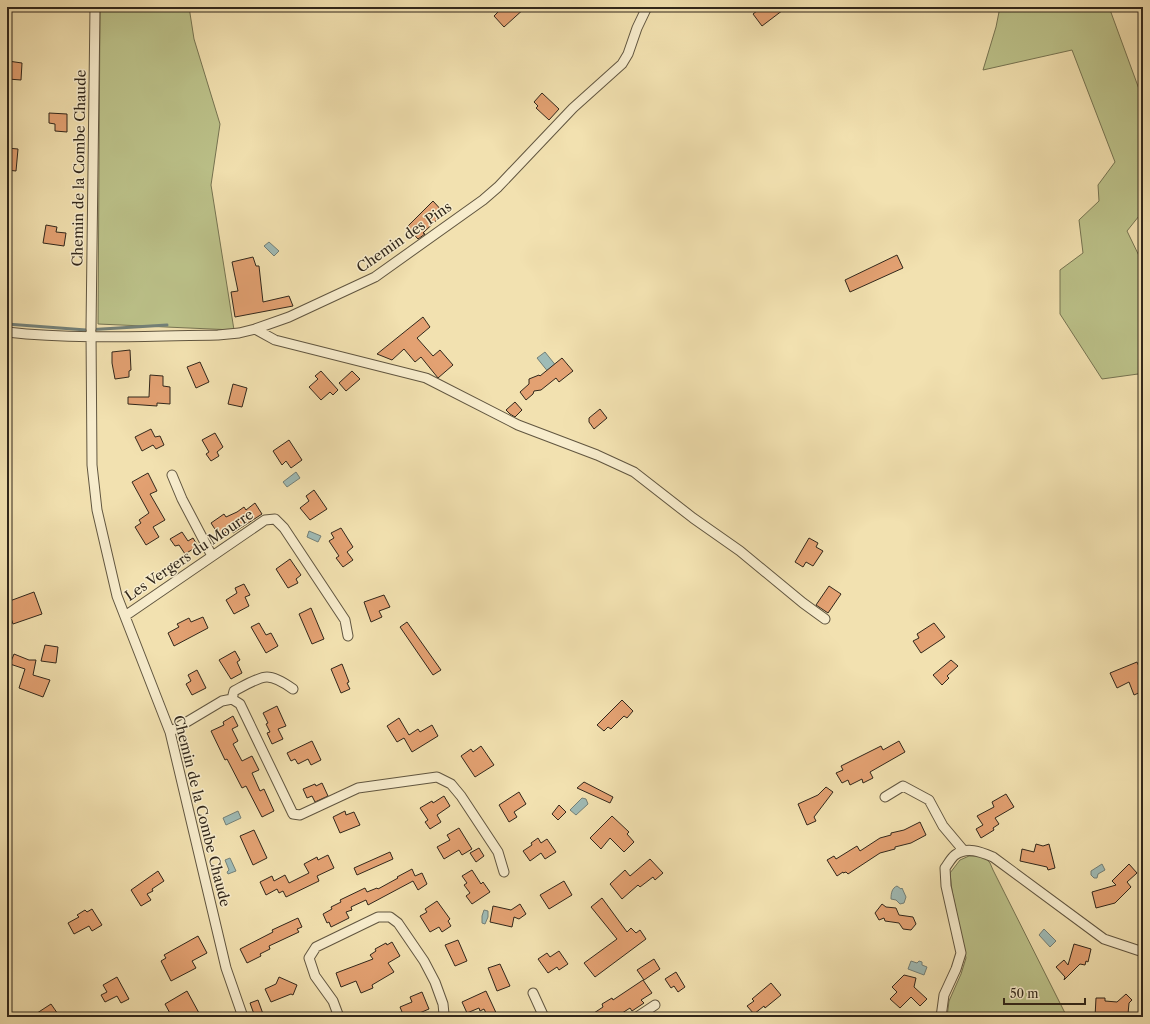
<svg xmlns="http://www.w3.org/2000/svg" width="1150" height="1024" viewBox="0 0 1150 1024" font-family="'Libre Caslon Text',serif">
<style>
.green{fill:#bcc28a;stroke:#767452}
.water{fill:#9fbbb6;stroke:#738078}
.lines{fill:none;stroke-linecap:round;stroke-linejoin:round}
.stream{stroke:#738078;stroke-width:3}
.building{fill:#e3a172;stroke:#31271b}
.minor-casing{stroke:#615640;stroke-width:11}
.minor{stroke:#f7eccc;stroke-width:9}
.labels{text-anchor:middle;stroke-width:3;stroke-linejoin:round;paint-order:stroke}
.street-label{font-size:14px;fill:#31271b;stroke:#f7eccc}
</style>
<rect width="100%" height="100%" fill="#f2e1b0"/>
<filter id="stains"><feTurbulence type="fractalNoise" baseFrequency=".005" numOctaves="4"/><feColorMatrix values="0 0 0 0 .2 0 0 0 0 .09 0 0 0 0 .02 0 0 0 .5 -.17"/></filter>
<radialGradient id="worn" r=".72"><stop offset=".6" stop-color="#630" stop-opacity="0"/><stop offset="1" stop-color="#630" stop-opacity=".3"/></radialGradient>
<!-- green -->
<path class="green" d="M100,7H189L194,39L220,124L211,185L234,330L98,324Z
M1000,7H1109L1143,100V211L1127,231L1143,264V384L1138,374L1102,379L1060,314V270L1083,253L1079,220L1099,201L1098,185L1115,162L1072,50L983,70L996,27Z
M969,856H984L990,863L993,870L1067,1017H947L949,1001L961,974L966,958L952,891L950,873L960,860Z"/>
<!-- water -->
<path class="water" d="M269,242L279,251L274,256L264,246Z
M545,352L557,367L549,373L537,358Z
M296,472L300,478L287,487L283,482Z
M309,531L321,536L318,542L307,537Z
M582,798L586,799L588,804L576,815L570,810Z
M238,811L241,818L226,825L223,818Z
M230,858L236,871L228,874L227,872L229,870L225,860Z
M1102,864L1105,870L1098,874L1097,878H1094L1091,875V871Z
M897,886L901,889L902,888L906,897L904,903L900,904L896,900L891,899C891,893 892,888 897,886Z
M484,910L488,911V917L485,924L482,923V916Z
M1044,929L1056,941L1050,947L1039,935Z
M911,961L917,963L919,961L922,962V965L927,967L924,975L908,969Z"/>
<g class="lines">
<!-- stream -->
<path class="stream" d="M7,324L86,330L167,325"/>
</g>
<!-- building -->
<path class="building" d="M503,7H526L504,27L494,16Z
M762,7H787L762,26L753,14Z
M8,61L22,63L21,80L8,79Z
M542,93L559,109L549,120L536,108L538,106L534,102Z
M49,113L67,114V132L55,131V124L49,123Z
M7,148L18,149L16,171L7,170Z
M433,201L444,213L423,233L425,234L418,239L407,227Z
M46,225L57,227L56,232L66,233L64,246L43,243Z
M897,255L903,268L850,292L845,280Z
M253,257L256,266H259L263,302L289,296L293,306L235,317L231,292L238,291L232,262Z
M423,317L430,327L417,338L433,356L440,350L453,365L438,378L421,357L415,362L404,349L392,360L377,354Z
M130,350L131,370L129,371V377L115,379L112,363V352Z
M562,358L573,371L559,382L556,378L541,390L534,391L533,394L526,400L520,392L529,384V379L539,375L540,376Z
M200,362L209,382L196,388L187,367Z
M321,371L338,390L333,395L330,392L321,400L309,387L318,379L315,376Z
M352,371L360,379L346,391L339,383Z
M150,375L163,376V386L170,387V404L157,403V406L128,404V397H149Z
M233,384L247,388L242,407L228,404Z
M515,402L522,410L515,417L510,414L506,410Z
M600,409L607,418L594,429L589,422V418Z
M151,429L155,437L160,436L164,445L156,449L153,445L142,451L135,437Z
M215,433L223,447L217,452L219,456L211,461L206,454L209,452L202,440Z
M289,440L302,460L291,468L286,461L282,465L273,451Z
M148,473L157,491L150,494L165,520L153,527L159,537L146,545L135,527L141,523L139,520L149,513L132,482Z
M314,490L327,509L310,520L300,508L309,501L306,496Z
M255,503L262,514L233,533L230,529L220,537L211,523L224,514L226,517L237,512L244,507L246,510Z
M341,528L353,547L347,552L353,560L343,567L336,558L339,556L329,541L334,538L331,533Z
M182,532L188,541L193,538L198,546L185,554L179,545L175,546L170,539Z
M809,538L818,543L816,547L823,551L813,566L806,562L803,567L795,562Z
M290,559L301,575L296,579L298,583L288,588L276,569Z
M244,584L250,595L245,597L249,606L234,614L226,600L237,593L235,588Z
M829,586L841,594L828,613L816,605Z
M34,592L42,614L13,624L7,606V602Z
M384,595L390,607L379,611L382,617L371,622L364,602Z
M311,608L324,639L312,644L299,614Z
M203,617L208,628L174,646L168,633L179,627L177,624L189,618L191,622Z
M407,622L441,670L433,675L400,627Z
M259,623L266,635L271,633L278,646L266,653L251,627Z
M934,623L945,637L921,653L913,641L919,638L917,634Z
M45,645L58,647L56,663L41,661Z
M235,651L240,660L237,662L242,673L231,679L219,660Z
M14,654L29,660H36L33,675L50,680L43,697L19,688L25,669L10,664Z
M951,660L958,666L947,676L949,678L942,685L933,675Z
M1137,662L1143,676V691L1134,695L1129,682L1117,688L1110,673Z
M342,664L349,682L347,683L350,689L341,693L331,669Z
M197,670L206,688L192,695L186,684L191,681L188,675Z
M622,700L633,711L627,718L624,716L611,729L608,727L604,731L597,725Z
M277,706L286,726L278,729L283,739L272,744L267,733L270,732L266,724L268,723L263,713Z
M233,716L238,726L232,729L238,741L233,744L242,761L252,756L259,770L252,773L260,791L264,789L274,811L262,817L246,786L242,788L227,759L225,760L211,731L224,725L223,722Z
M399,718L409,735L418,729L420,732L432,725L438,736L412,752L404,738L397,742L387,726Z
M312,741L321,760L311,765L308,759L298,764L295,759L291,761L287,753Z
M899,741L905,752L870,772L873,778L863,783L862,779L850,785L848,780L842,783L836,773L843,770L841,766L881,746L883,750Z
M481,746L494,765L475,777L461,756L471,749L473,752Z
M584,782L613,797L610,803L577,788Z
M322,783L328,796L315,802L312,796L307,798L303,789L315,784L316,786Z
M826,787L833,792L814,817L816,821L807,825L798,804L818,795Z
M519,792L526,804L514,812L517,817L509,822L499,805Z
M1006,794L1014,807L995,818L999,824L993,828L994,830L981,838L976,829L983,825L977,816L994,807L992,802Z
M444,796L450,806L437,815L441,822L430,829L425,822L428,820L420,808L432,801L433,803Z
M559,805L566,812L558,820L552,814Z
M345,811L346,815L354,812L360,825L340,833L333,817Z
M612,816L629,832L627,834L634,842L624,852L610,838L601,849L590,838Z
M920,822L926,835L911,843L895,847V849L880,853L848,874L846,872L843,873V872L837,876L827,860L834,856L836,859L857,846L860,851L880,838L891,835V833L904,830Z
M459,828L472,849L462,855L459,850L444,859L437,847L450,840L447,835Z
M254,830L267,858L253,865L240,836Z
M538,838L541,843L547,839L556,852L545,859L541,853L530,861L523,851L532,845L531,843Z
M1036,844L1043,846L1049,844L1055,868L1048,870L1047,867L1020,861L1022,849L1034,852Z
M479,848L484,856L476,862L470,853Z
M390,852L393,859L357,875L354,868Z
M328,855L334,868L317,876L319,881L286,897L283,891L279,893L277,889L266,895L260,882L272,876L274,881L285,875L289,883L309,873L304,864L317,857L318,860Z
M650,859L663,873L655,880L653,877L640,887L638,885L622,899L610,884L625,870L630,876Z
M1129,864L1137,873L1127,882L1131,887L1115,903L1096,908L1092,892L1116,885L1112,881Z
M412,869L415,876L422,873L427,884L418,890L413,881L368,905L366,900L351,907L352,910L346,912L349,918L331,927L329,922L327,923L323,914L332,909L331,907L341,902L340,900L365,888L367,892L377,888L378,889L398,878L397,877Z
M472,870L481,884L483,882L490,892L472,904L466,896L470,893L464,885L467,883L462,876Z
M158,871L164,881L152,889L153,891L147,894L151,900L141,906L131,890Z
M564,881L572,895L549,909L540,895Z
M602,898L627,932L631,928L636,933L640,930L646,939L595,977L584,963L617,939L591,907Z
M437,901L450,919L448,921L451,926L442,932L439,927L430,932L420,916L427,912L425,909Z
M520,904L526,914L519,919L514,917L512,927L490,922L493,906L511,910Z
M882,904L886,907L896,908L899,915L913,917L916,924L911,930L903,929L899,923L885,921L884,918L879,920L875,913Z
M92,909L102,925L92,931L89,926L74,934L68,923L79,917L77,915L85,910L87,912Z
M298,918L302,927L297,929L299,932L269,946L270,949L260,954L261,956L247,963L240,949L273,932L272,930Z
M198,936L207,953L192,961L196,968L171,981L161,961L166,958L164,955Z
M458,940L467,961L455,966L445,945Z
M392,942L400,956L388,963L394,972L372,985L373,988L361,993L356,981L341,987L336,973L373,959L370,955L376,951L375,949L386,943L387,945Z
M1074,944L1091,949L1088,962L1086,961L1085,965L1080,964L1064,980L1065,977L1056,967L1064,960L1068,965Z
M559,951L568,964L559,970L557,967L548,973L538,959L547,953L550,957Z
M654,959L660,969L644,980L637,970Z
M500,964L510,986L497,991L488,968Z
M676,972L685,987L678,992L674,986L671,988L665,979Z
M904,975L916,978L914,987L927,999L920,1006L911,997L900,1008L890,999L897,992L892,987Z
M117,977L129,999L121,1003L117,996L105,1002L101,995L107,992L103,985Z
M279,977L297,985L293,995L291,994L271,1002L265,989L276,984Z
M643,980L652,993L641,1000L644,1003L632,1011L630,1008L616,1017H588L603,1007L602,1004L612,998L613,1000Z
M771,983L781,995L765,1008L764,1006L754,1014L747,1006L754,1001L752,999Z
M187,991L199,1013L192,1017H172L165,1004Z
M486,991L498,1017H488L484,1009L480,1011L479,1008L467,1013L462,1002Z
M422,992L429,1009L410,1017H404L400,1007L412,1002L410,997Z
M1126,994L1132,1000L1129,1003L1128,1014H1123V1016L1104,1015V1017H1095L1096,998H1105V1001L1117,1002Z
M258,1000L263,1014L255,1017L250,1003Z
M51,1004L60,1017H31Z"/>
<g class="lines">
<!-- minor casing -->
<g class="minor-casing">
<path id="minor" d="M91,329L95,7
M255,329L275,340L426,378L518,425L597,455L634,472L693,518L740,551L803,603L825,619
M7,332C77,340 148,336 218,335L239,333L255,329L289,317L375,277L483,200L498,187L573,108L622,64L628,54L637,28L647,7
M91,332L92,465L97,510L117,596L170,732L226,968L243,1017
M172,475L182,499L212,556
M125,616L265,520L275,519L284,528L345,620L348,636
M232,699L234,691C242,687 258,677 267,677C276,677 286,684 293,689
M170,732L222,701L232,699L240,704L293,814L300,815L358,788L437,777L451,784L461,796L498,852L504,872
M885,797L903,786L929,800L943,826L964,851
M533,993L544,1017
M339,1017L333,1001L315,976L309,958L316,947L378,917H390L398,923L424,961L435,982L443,1004L444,1014L441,1017
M637,1017L655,1005
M941,1017L944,995L956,969L961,953L946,886L945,868C948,864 951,858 955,855C967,846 981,852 993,857L1104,939L1143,952"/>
</g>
<!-- minor -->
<use href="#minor" class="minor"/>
</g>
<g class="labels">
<!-- street labels -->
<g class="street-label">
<text transform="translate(79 168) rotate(-89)" y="5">Chemin de la Combe Chaude</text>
<text transform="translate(404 237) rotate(-35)" y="5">Chemin des Pins</text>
<text transform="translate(189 555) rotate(-34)" y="5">Les Vergers du Mourre</text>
<text transform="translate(202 811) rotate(76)" y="5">Chemin de la Combe Chaude</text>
</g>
</g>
<!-- margin -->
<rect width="1150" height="1024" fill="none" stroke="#f2e1b0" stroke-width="24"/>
<rect x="8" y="8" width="1134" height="1008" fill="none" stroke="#31271b" stroke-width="2"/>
<rect x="12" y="12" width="1126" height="1000" fill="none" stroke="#31271b"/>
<!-- scale -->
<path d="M1004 998v6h81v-6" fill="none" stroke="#31271b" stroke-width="2"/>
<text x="1010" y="998" font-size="12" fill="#31271b" stroke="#f7eccc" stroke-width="3" paint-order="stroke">50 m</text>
<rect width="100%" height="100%" filter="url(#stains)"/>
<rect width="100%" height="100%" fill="url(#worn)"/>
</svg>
